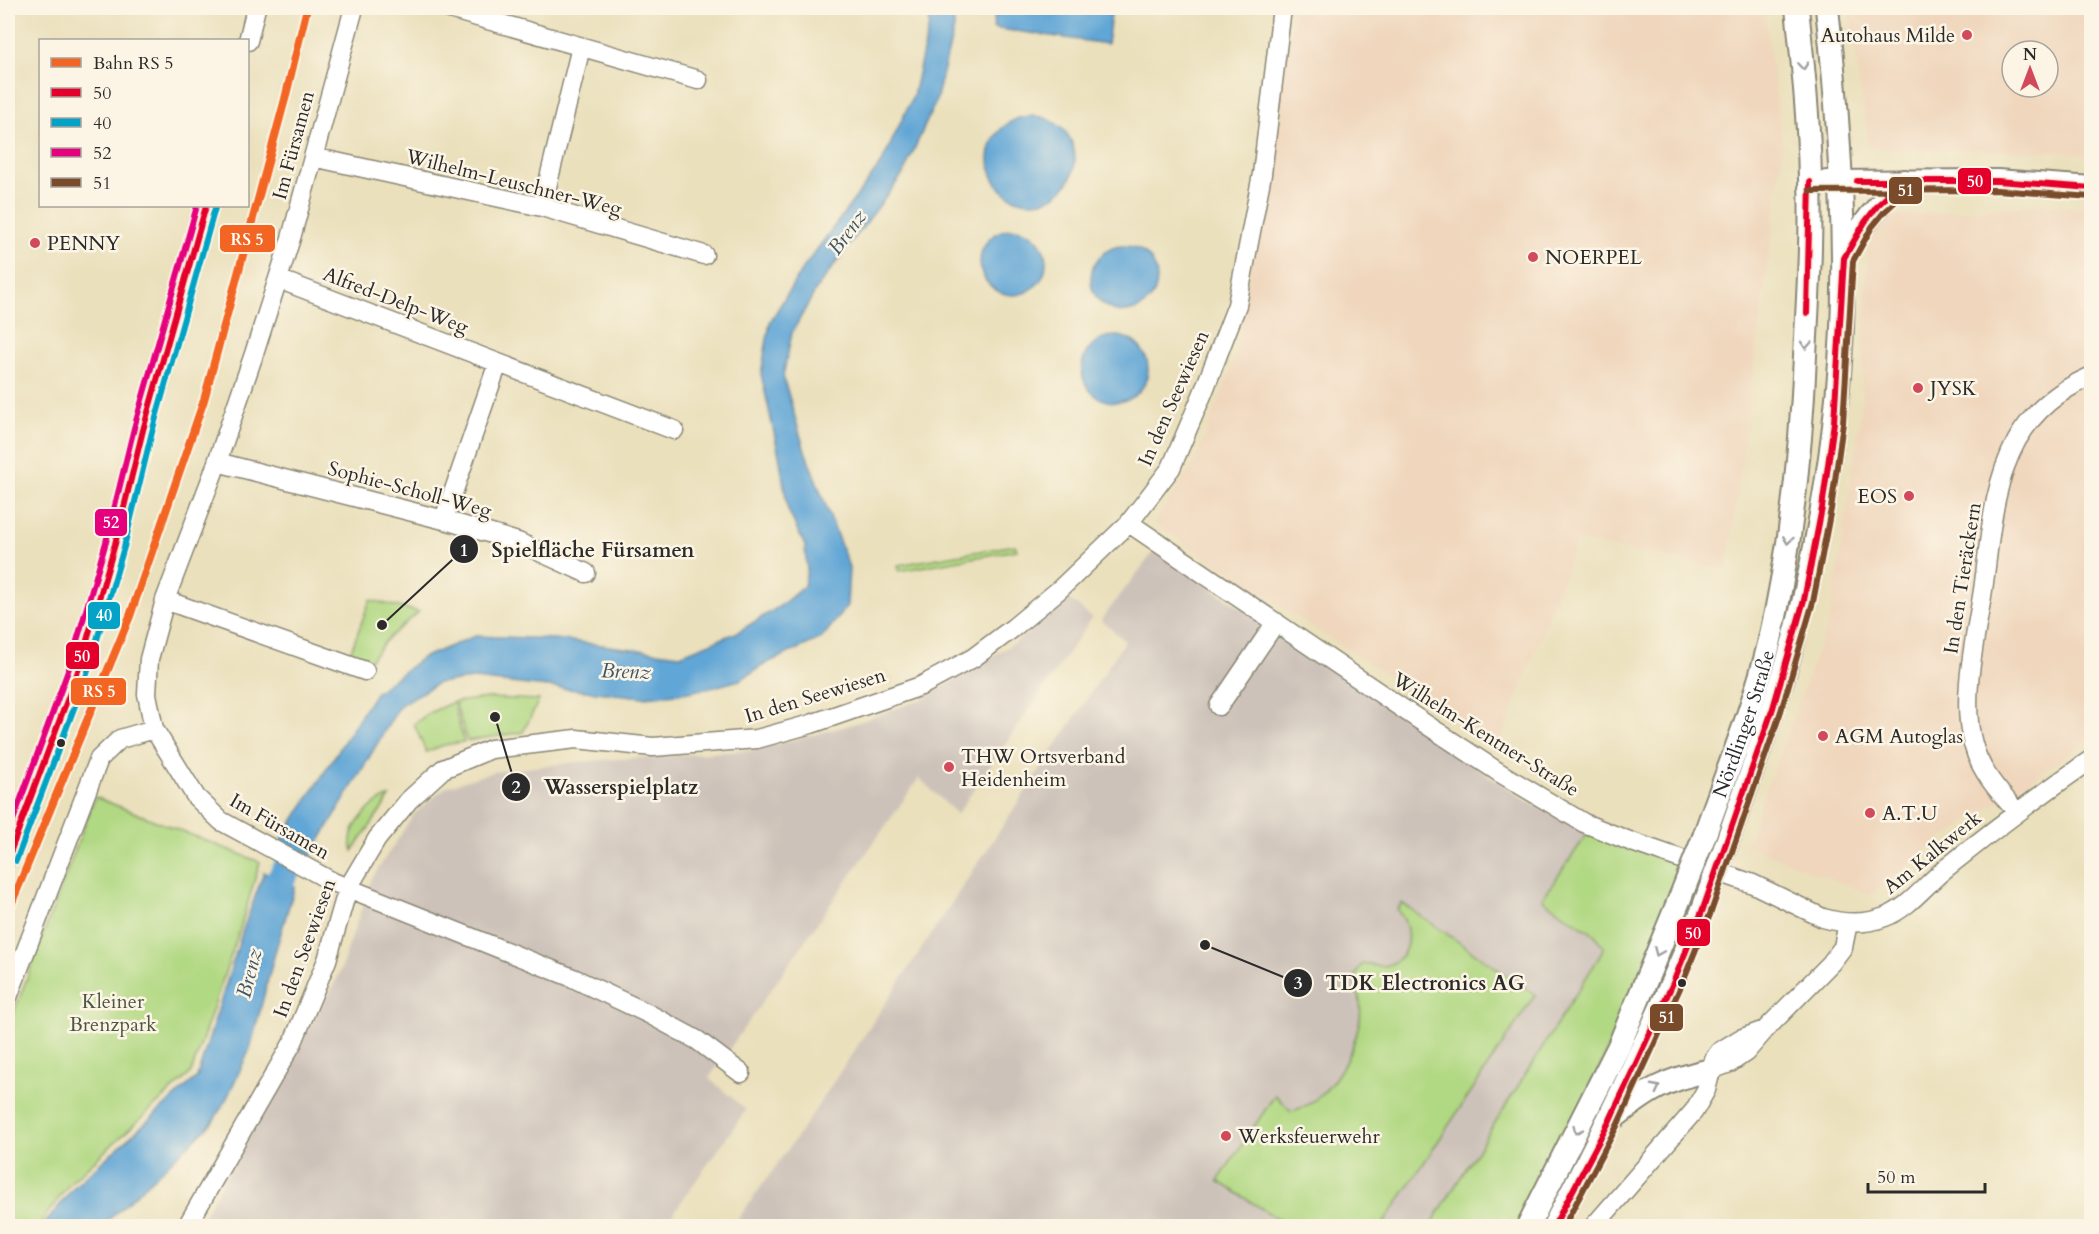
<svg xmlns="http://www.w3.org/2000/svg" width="2099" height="1234" viewBox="0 0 2099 1234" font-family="Cardo,serif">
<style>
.built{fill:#efd6bc;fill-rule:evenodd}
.industrial{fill:#cdc2b9}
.green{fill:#b1d882;stroke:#6e8256;stroke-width:1.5}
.water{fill:#60a6d6;stroke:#466880;stroke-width:1.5}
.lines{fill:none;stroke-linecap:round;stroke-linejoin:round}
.river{stroke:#60a6d6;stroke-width:28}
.minor-casing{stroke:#8a8674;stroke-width:21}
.major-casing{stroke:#8a8674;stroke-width:26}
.minor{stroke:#fff;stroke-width:18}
.major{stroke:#fff;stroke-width:22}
.major-bridge-casing{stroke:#8a8674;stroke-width:26;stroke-linecap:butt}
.major-bridge{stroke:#fff;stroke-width:22}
.bus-1-casing{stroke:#fcf5e5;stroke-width:10}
.bus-2-casing{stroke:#fcf5e5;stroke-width:10}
.bus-3-casing{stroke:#fcf5e5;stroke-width:10}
.bus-4-casing{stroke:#fcf5e5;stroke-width:10}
.bus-1{stroke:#e4002b;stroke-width:6}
.bus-2{stroke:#02a3c6;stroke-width:6}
.bus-3{stroke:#e5007d;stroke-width:6}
.bus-4{stroke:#7a4b2a;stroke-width:6}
.rail-1-casing{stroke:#fcf5e5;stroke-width:12}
.rail-1{stroke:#f26522;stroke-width:8}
.oneway{stroke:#a0a0a0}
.poi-dot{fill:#d1495b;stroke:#fcf5e5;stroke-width:2}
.bus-dot{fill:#2b2b2b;stroke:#fcf5e5;stroke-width:2}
.labels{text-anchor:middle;stroke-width:5;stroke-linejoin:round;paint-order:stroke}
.poi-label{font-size:20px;fill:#2b2b2b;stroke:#fcf5e5;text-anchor:start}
.street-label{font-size:20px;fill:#2b2b2b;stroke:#fcf5e5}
.park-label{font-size:20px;fill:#4c5641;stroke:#fcf5e5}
.water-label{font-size:21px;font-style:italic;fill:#3e5667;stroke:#fcf5e5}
.leader{fill:none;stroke:#2b2b2b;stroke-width:2}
.callout-dot{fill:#2b2b2b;stroke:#fcf5e5;stroke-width:2}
.mark-label{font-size:18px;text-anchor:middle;font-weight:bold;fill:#fff}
.callout-label{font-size:21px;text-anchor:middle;font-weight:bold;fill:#2b2b2b;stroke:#fcf5e5;stroke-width:5;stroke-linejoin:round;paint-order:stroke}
.line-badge{stroke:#fcf5e5;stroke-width:2}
.badge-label{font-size:16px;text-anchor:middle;font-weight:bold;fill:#fff}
</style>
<rect width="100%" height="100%" fill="#fcf5e5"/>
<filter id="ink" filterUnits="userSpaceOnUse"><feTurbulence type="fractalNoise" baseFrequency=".0167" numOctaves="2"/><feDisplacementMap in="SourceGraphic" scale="12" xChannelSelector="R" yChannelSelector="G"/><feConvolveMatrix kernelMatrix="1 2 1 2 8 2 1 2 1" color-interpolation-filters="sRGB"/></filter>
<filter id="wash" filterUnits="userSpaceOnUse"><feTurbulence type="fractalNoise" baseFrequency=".008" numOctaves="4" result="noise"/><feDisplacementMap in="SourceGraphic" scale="24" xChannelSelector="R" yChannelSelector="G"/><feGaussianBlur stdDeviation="1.35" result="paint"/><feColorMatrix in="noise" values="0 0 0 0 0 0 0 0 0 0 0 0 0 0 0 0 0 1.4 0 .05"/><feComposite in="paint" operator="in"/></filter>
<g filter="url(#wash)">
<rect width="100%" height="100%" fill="#eae0bc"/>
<!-- built -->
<path class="built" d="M1295,8H1764L1783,149L1727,569L1577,541L1498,748L1155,524L1197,457L1235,358Z
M1849,8H2091V157L2069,152L1869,148ZM2012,51H2048V87H2012Z
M2047,204L2091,210V740L1936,843L1871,895L1746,845L1830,617L1861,414L1869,218Z"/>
<!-- industrial -->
<path class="industrial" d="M1155,550L1531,804L1588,833L1543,899L1596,936L1603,947L1601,954L1430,1226H733L803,1128L1125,641L1101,620Z
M1068,598L1092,618L957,814L919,778L709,1078L746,1110L664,1226H198L338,977L372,878L415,813L446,787L493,772L576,762L753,750L847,726L920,700L1016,642Z"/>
<!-- green -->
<path class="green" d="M1015,545L1017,550L899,571L898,565Z
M370,600L419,612L388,638L366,665L348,659Z
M488,698L539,700L523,732L467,741L455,702Z
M453,702L464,742L444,745L426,752L414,724L429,713Z
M95,797L260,862L240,929L191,1073L71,1182L38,1226H8V1028Z
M390,797L353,851C352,848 351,845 351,841C350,825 375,799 390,797Z
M1588,833L1683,865C1636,989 1584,1113 1516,1226H1430L1601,954L1603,947L1596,936L1542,899Z
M1402,903L1535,995L1384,1223L1388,1226H1289L1218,1181L1275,1095L1291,1111C1328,1104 1354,1054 1360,1019C1362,1004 1358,991 1354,977L1362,964C1371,965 1383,968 1391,964C1413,953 1411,925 1397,910Z"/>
<!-- water -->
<path class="water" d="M928,8H953L954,28L936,101L903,174L817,288L792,333L783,376L804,448L849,567L847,606L822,638L767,663L740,680L710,688L677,694L643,697L473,679L438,683L400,705L308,861L278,845L375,693L422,658L475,636L555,639L680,655L738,632L780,606L804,586L807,571L805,546L788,510L779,455L761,374L770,322L801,271L882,162L913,96L929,25Z
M996,8H1112L1107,44L993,28Z
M989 159a43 43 0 1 1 86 0a43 43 0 1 1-86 0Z
M980 262a33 33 0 1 1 66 0a33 33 0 1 1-66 0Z
M1091 279a33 33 0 1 1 66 0a33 33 0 1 1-66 0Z
M1082 369a33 33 0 1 1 66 0a33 33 0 1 1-66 0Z
M264,872L279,882L295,886L276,949L250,1049L226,1100L212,1123L102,1226H43L75,1186L197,1077L243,930Z"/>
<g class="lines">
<!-- river -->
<path class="river" d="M264,919L279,882L307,835"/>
</g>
</g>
<g filter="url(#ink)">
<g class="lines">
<!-- minor casing -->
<g class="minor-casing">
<path id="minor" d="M354,8L291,238L254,354L213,474L165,600L149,659L147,694L154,729L196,797L221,821L333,882L573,978L649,1014L697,1040L741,1073
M446,8L698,80
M248,41L256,8
M313,157L542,207L704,255
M542,207L581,47
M278,279L674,430
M217,462L448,521L518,542L586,573
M444,519L498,363
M1129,523L1412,715L1500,773L1584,823L1632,842L1753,884L1823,918C1844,924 1864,925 1885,917C1909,908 1926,884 1945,869C1993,830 2041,794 2092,759
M165,600L365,671
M1219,706L1276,622
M2017,812C1998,791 1980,771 1973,744C1960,699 1976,636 1983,590C1990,541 1992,485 2017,440C2034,410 2061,389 2092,376
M8,858L78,671L115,544L143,430L206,206
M8,997L99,759L120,739L154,729
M1711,1070L1730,1063L1746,1052L1765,1030L1831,963L1843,947L1848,923
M187,1226L293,1042L327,960L348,888L377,839L409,800L443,769L491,749L576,739L653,747L757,739L811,724L921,686L973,658L1013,628L1060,589L1129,523L1171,468L1203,393L1237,305L1262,174L1282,8
M1594,1226L1694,1111L1706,1090L1714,1059L1719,1052L1740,1039L1765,1030"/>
</g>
<!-- major casing -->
<g class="major-casing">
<g id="major">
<path d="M1827,182L1997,181L2092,188"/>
<path d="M1844,257C1861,225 1878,205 1904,181"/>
<path id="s1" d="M1704,837C1726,773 1753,710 1769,644C1791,550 1801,452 1805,356C1808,297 1812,238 1810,179C1809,122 1803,65 1797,8"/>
<path d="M1726,845C1754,764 1785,683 1804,599C1829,488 1845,371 1843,257C1842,173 1836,90 1827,8"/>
<path d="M1612,1119C1649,1090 1664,1080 1711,1070"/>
<path d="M1528,1226L1619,1046L1680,898"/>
<path d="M1554,1226C1608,1123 1659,1018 1703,909"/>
</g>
</g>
<!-- minor -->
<use href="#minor" class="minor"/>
<!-- major -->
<use href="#major" class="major"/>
<!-- major-bridge casing -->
<g class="major-bridge-casing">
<path id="major-bridge" d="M1680,898L1704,837
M1703,909L1726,845"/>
</g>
<!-- major-bridge -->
<use href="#major-bridge" class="major-bridge"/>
<!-- bus-1 casing -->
<g class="bus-1-casing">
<path id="bus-1" d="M1857,181H1997L2092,188
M1807,313L1810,182
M8,858L78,671L115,544L143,430L206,206
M1554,1226L1609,1122L1673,983L1703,909L1773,708L1804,600L1822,508L1834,422L1844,258L1865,222L1878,205L1904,181"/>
</g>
<!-- bus-2 casing -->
<g class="bus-2-casing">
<path id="bus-2" d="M16,861L87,674L124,547L152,432L215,208"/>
</g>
<!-- bus-3 casing -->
<g class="bus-3-casing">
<path id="bus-3" d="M8,834L69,668L106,542L134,428L197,206"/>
</g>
<!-- bus-4 casing -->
<g class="bus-4-casing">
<path id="bus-4" d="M1810,191L1997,190L2091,197
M1564,1226L1617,1126L1681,986L1711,912L1781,711L1813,602L1831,509L1843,423L1853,261L1872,227L1885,211L1910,188"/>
</g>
<!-- bus-1 -->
<use href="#bus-1" class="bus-1"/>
<!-- bus-2 -->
<use href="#bus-2" class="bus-2"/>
<!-- bus-3 -->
<use href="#bus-3" class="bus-3"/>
<!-- bus-4 -->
<use href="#bus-4" class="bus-4"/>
<!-- rail-1 casing -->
<g class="rail-1-casing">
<path id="rail-1" d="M8,912L130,616L204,400L285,99L307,8"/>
</g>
<!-- rail-1 -->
<use href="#rail-1" class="rail-1"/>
</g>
<!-- one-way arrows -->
<defs><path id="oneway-chevron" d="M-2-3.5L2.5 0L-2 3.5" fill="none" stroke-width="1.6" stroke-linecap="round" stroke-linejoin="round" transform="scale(1.5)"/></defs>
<g class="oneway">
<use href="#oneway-chevron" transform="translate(1803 66) rotate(85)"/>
<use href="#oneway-chevron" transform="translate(1806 345) rotate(93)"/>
<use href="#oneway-chevron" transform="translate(1788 540) rotate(98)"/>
<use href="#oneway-chevron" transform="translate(1658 952) rotate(113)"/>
<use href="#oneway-chevron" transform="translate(1656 1088) rotate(-28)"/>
<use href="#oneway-chevron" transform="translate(1577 1130) rotate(116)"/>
</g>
</g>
<!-- markers -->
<g class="poi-dot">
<circle cx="1967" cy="35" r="6"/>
<circle cx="35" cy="243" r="6"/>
<circle cx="1533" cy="257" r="6"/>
<circle cx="1918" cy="388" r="6"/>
<circle cx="1909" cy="496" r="6"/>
<circle cx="1823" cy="736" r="6"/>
<circle cx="949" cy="767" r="6"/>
<circle cx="1870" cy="813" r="6"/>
<circle cx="1226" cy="1136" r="6"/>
</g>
<g class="bus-dot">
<circle cx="61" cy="743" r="5"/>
<circle cx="1682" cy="983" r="5"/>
</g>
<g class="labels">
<!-- poi labels -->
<g class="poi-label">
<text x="1955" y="42" text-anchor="end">Autohaus Milde</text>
<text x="47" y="250">PENNY</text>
<text x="1545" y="264">NOERPEL</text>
<text x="1930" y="395">JYSK</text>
<text x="1897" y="503" text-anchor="end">EOS</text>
<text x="1835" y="743">AGM Autoglas</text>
<text x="961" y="763">THW Ortsverband<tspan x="961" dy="23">Heidenheim</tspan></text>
<text x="1882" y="820">A.T.U</text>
<text x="1238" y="1143">Werksfeuerwehr</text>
</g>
<!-- street labels -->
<g class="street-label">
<text transform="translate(293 145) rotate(-75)" y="7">Im Fürsamen</text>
<text transform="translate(514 182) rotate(14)" y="7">Wilhelm-Leuschner-Weg</text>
<text transform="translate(396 300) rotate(21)" y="7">Alfred-Delp-Weg</text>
<text transform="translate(1173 398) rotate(-66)" y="7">In den Seewiesen</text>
<text transform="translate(410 489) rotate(15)" y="7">Sophie-Scholl-Weg</text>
<text transform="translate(1962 578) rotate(-81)" y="7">In den Tieräckern</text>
<text transform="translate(815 695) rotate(-17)" y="7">In den Seewiesen</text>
<text dy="7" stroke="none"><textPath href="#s1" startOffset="120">Nördlinger Straße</textPath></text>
<text transform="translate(1486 734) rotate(32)" y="7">Wilhelm-Kentner-Straße</text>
<text transform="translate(280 826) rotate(30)" y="7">Im Fürsamen</text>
<text transform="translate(1932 852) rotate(-39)" y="7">Am Kalkwerk</text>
<text transform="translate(304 948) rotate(-70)" y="7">In den Seewiesen</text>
</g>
<!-- park labels -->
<g class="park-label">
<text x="113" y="1008">Kleiner<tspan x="113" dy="23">Brenzpark</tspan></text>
</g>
<!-- water labels -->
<g class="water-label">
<text transform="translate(847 232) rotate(-54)" y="7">Brenz</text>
<text transform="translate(626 671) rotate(2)" y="7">Brenz</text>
<text transform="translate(249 973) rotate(-76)" y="7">Brenz</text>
</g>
</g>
<!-- callouts -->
<path class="leader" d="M382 625L464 549M495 717L516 787M1205 945L1298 983"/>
<g class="callout-dot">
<circle cx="382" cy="625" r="6"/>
<circle cx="495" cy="717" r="6"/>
<circle cx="1205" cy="945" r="6"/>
<circle cx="464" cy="549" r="15"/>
<circle cx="516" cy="787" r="15"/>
<circle cx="1298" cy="983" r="15"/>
</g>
<g class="mark-label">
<text x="464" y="556">1</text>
<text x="516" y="793">2</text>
<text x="1298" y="989">3</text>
</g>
<g class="callout-label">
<text x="593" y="557">Spielfläche Fürsamen</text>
<text x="621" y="794">Wasserspielplatz</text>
<text x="1425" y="990">TDK Electronics AG</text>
</g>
<g class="line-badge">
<rect x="1957" y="167" width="35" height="28" rx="6" fill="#e4002b"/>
<rect x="1888" y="176" width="35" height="29" rx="6" fill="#7a4b2a"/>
<rect x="219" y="224" width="57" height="29" rx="6" fill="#f26522"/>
<rect x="94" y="508" width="34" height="29" rx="6" fill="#e5007d"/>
<rect x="87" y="601" width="34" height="29" rx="6" fill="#02a3c6"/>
<rect x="65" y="641" width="35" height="29" rx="6" fill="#e4002b"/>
<rect x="70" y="677" width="57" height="29" rx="6" fill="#f26522"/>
<rect x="1676" y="918" width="35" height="29" rx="6" fill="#e4002b"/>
<rect x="1649" y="1003" width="35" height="29" rx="6" fill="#7a4b2a"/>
</g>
<g class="badge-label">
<text x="1975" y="187">50</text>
<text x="1906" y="196">51</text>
<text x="247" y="245">RS 5</text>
<text x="111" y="528">52</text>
<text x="104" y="621">40</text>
<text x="82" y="662">50</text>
<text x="99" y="697">RS 5</text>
<text x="1693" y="939">50</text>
<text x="1667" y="1023">51</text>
</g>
<!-- margin -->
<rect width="2099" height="1234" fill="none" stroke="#fcf5e5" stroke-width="30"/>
<!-- legend -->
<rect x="39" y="39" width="210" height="168" fill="#fcf5e5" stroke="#a8a49b" stroke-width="1.5"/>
<rect x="51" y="58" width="30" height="9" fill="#f26522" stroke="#a8a49b" stroke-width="1.5"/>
<text x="93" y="69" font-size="18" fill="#2b2b2b">Bahn RS 5</text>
<rect x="51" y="88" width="30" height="9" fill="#e4002b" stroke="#a8a49b" stroke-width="1.5"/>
<text x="93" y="99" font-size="18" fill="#2b2b2b">50</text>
<rect x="51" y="118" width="30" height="9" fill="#02a3c6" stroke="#a8a49b" stroke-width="1.5"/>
<text x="93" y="129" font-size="18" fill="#2b2b2b">40</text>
<rect x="51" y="148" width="30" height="9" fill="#e5007d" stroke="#a8a49b" stroke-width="1.5"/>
<text x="93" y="159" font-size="18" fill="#2b2b2b">52</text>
<rect x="51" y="178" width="30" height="9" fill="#7a4b2a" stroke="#a8a49b" stroke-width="1.5"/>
<text x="93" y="189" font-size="18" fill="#2b2b2b">51</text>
<!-- north arrow -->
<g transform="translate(2030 69)"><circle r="28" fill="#fcf5e5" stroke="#a8a49b" stroke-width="1.5"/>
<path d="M0-4.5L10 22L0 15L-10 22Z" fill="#d1495b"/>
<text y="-9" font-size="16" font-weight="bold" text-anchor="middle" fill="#2b2b2b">N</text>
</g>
<!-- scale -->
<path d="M1868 1183v9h117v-9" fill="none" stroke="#2b2b2b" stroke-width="3"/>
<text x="1877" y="1183" font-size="18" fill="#2b2b2b" stroke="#fcf5e5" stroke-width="4.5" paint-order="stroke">50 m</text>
</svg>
